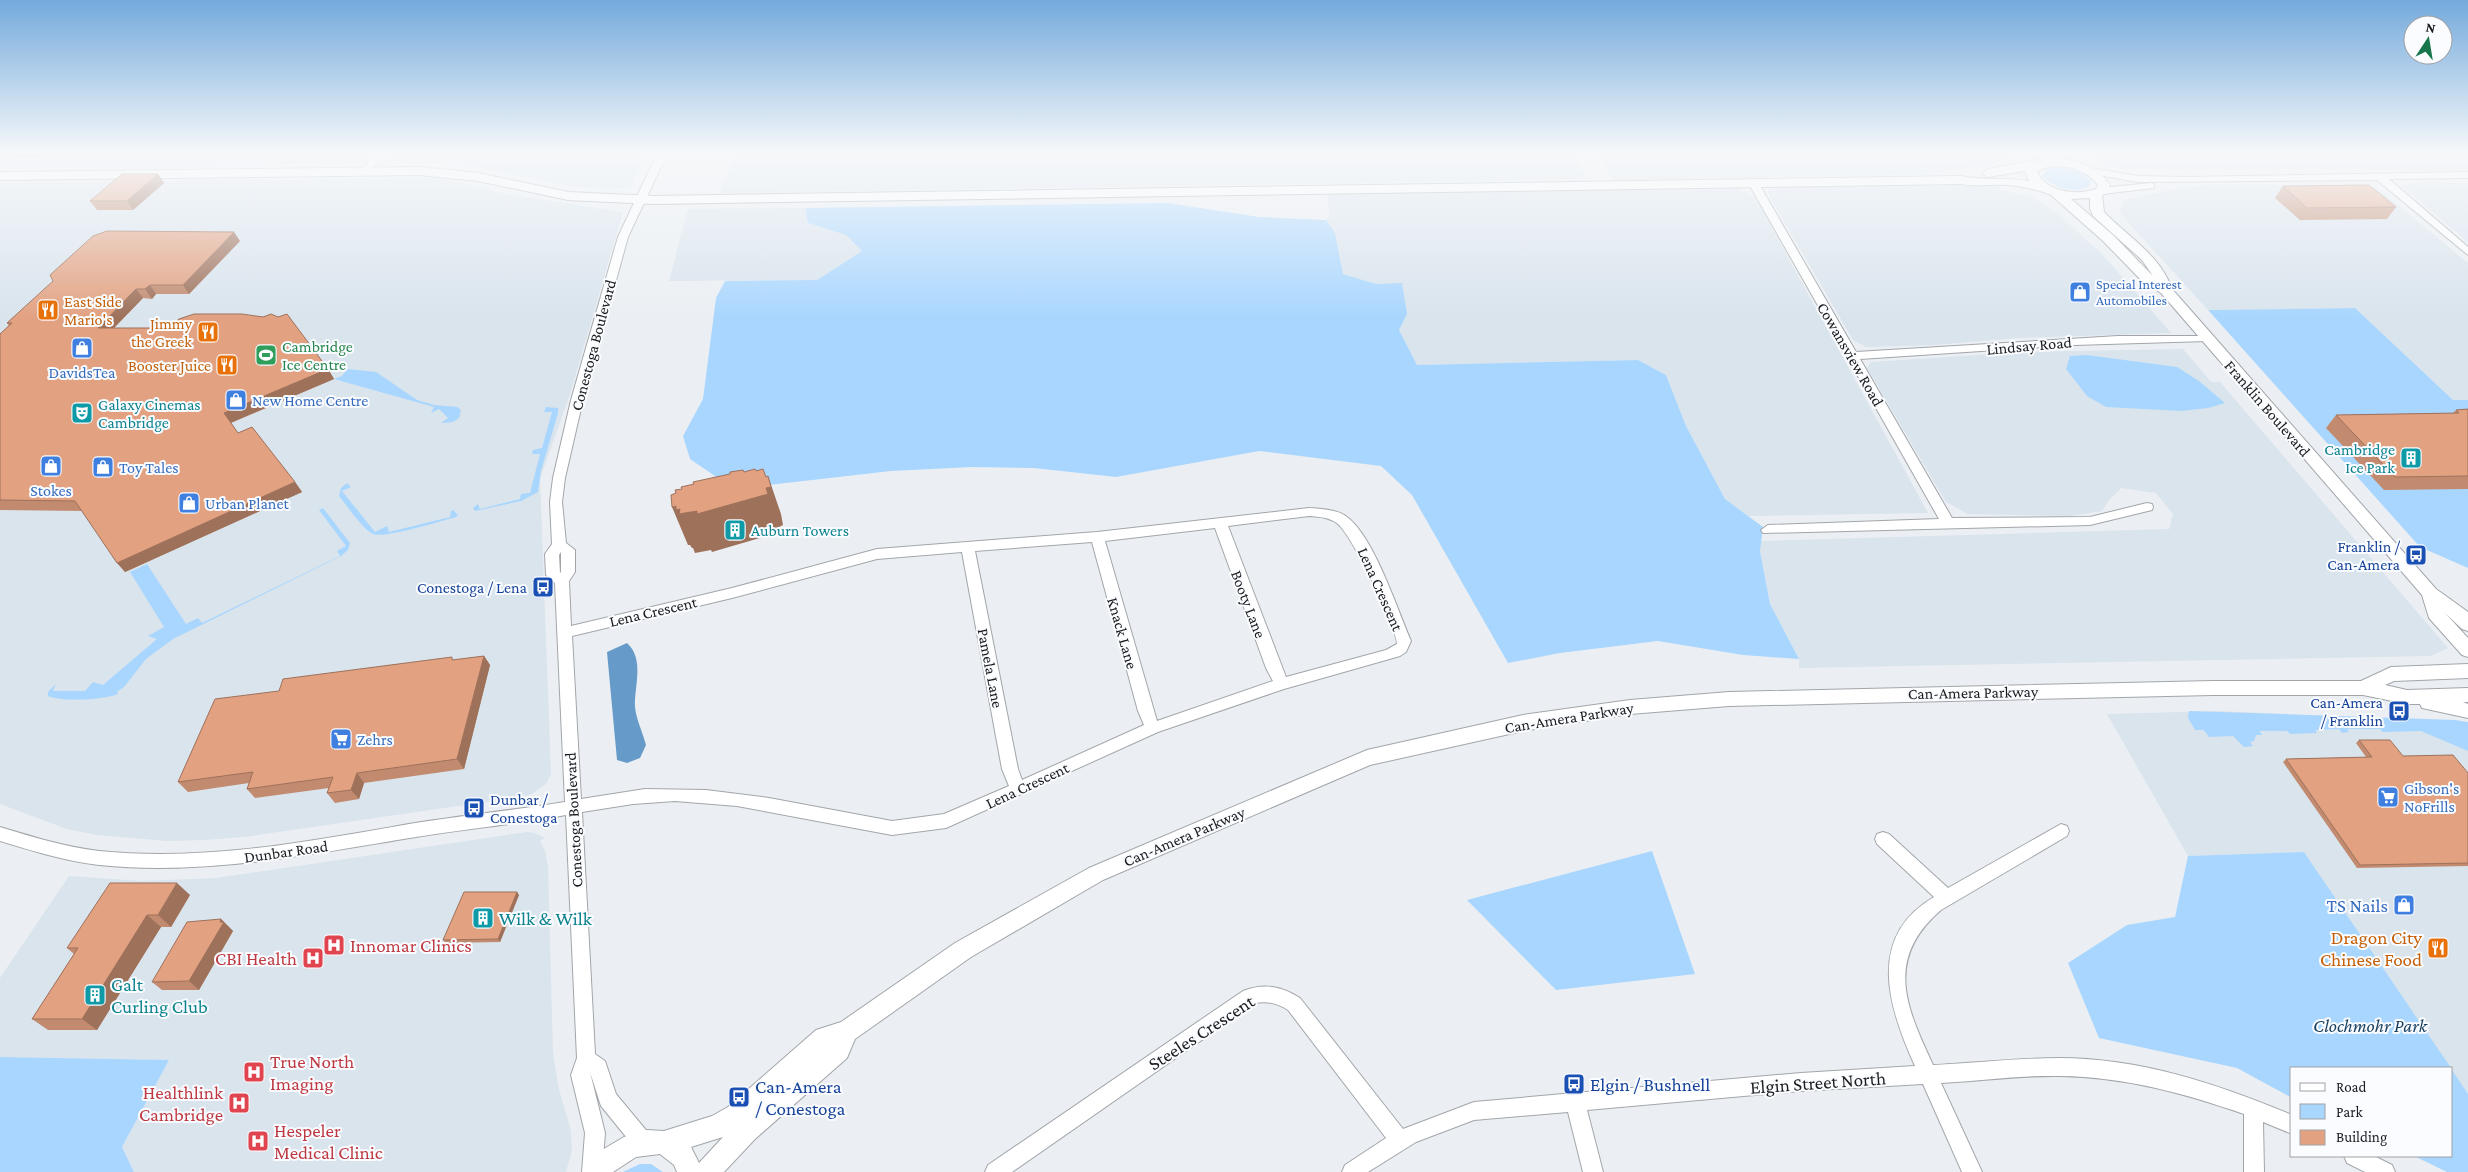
<svg xmlns="http://www.w3.org/2000/svg" width="2468" height="1172" viewBox="0 0 2468 1172" font-family="'Crimson Pro',serif">
<style>
.built{fill:#d9e4ed}
.green{fill:#a9d6fe}
.water{fill:#669bc9}
.lines{fill:none;stroke-linecap:round;stroke-linejoin:round}
.minor-casing{stroke:#a2a6aa;stroke-width:2}
.major-casing{stroke:#a2a6aa;stroke-width:2}
.minor{fill:#fff;fill-rule:evenodd}
.major{fill:#fff;fill-rule:evenodd}
.wall{fill:#c28b70}
.shaded-wall{fill:#9e715b}
.building{fill:#e2a282;stroke:#9e715b}
.labels{text-anchor:middle;stroke-width:4;stroke-linejoin:round;paint-order:stroke}
.far-shop-label{font-size:14px;fill:#366cbe;stroke:#fafcff;text-anchor:start}
.food-label{font-size:16px;fill:#c56008;stroke:#fafcff;text-anchor:end}
.street-label{font-size:16px;fill:#1a1b1d;stroke:#fafcff}
.leisure-label{font-size:16px;fill:#27864d;stroke:#fafcff;text-anchor:start}
.shop-label{font-size:16px;fill:#366cbe;stroke:#fafcff;text-anchor:start}
.culture-label{font-size:16px;fill:#0d838f;stroke:#fafcff;text-anchor:start}
.transit-label{font-size:16px;fill:#164399;stroke:#fafcff;text-anchor:end}
.near-shop-label{font-size:19px;fill:#366cbe;stroke:#fafcff;text-anchor:end}
.near-culture-label{font-size:19px;fill:#0d838f;stroke:#fafcff;text-anchor:start}
.near-food-label{font-size:19px;fill:#c56008;stroke:#fafcff;text-anchor:end}
.near-health-label{font-size:19px;fill:#be3a42;stroke:#fafcff;text-anchor:start}
.near-park-label{font-size:19px;font-style:italic;fill:#173e5e;stroke:#fafcff}
.near-street-label{font-size:19px;fill:#1a1b1d;stroke:#fafcff}
.near-transit-label{font-size:19px;fill:#164399;stroke:#fafcff;text-anchor:start}
</style>
<rect width="100%" height="100%" fill="#ebeff3"/>
<!-- built -->
<path class="built" d="M2,154H373L366,162L188,166H0Z
M391,154H647L630,188L577,187L466,165L385,161Z
M735,154H1575L1586,179L720,193Z
M1599,154H2019L1988,165L1925,174L1612,180Z
M2087,154H2468V170L2123,169L2106,166Z
M439,178L507,194L623,212L570,394L540,479L551,774L546,784L532,794L520,797L244,837L204,840L167,841L97,835L67,829L0,804V183Z
M2468,183V242L2402,186L2407,184Z
M2229,184L2376,187L2468,263V400H2453L2355,308L2208,310L2126,220L2120,211L2124,200L2185,187Z
M1999,186L2001,190L2030,196L2057,213L2103,255L2171,333L2017,338L1934,345L1866,347L1853,340L1768,194V191L1778,187Z
M1738,189L1755,197L1928,513L1748,516L1725,499L1686,426L1666,375L1638,360L1417,365L1399,330L1407,314L1376,284L1343,274L1335,233L1326,220L1330,214L1327,194Z
M805,208L808,223L846,235L862,251L817,280L669,281L688,209Z
M2183,349L2211,382H2220L2448,648L2431,656L1799,668V659L1770,604L1760,551L1761,541L2169,529L2173,514L2156,493L2121,488L2109,500L2102,511L2070,516L1968,514L1946,502L1867,368L1871,362L2025,352Z
M2217,711L2468,722V1094L2304,852L2188,856L2107,714Z
M527,832L535,833L545,838L540,841L545,851L548,868L553,1052L558,1086L571,1131L572,1150L566,1172H134L122,1147L169,1060L0,1057V978L69,876L141,881L216,878Z"/>
<!-- green -->
<path class="green" d="M2059,167L2081,173L2090,180V185C2077,195 2053,188 2043,176L2046,169Z
M1168,203L1259,217L1326,220L1335,233L1343,274L1376,284L1402,283L1407,314L1399,330L1417,365L1638,360L1666,375L1686,426L1725,499L1763,527L1760,551L1770,604L1799,659L1743,655L1658,641L1560,653L1508,663L1412,495L1381,466L1259,451L1116,477L1034,468L972,467L891,471L734,489L690,459L683,436L703,399L716,298L725,281L817,280L862,251L846,235L808,223L805,208Z
M2355,308L2453,400H2468V568L2420,547L2208,310Z
M2087,355L2177,367L2199,381L2225,403L2208,408L2181,411L2106,407L2087,396L2066,369L2070,356Z
M347,369L376,372L417,400L434,405L457,407L461,410L459,418L453,422L441,423L448,418L439,409L431,413L434,407L334,379L342,376Z
M546,407L558,408V413L541,471L538,492L521,501L475,511L473,508L478,504L480,509L520,499L521,494L530,493L540,454H532L533,450L542,448L552,412H544Z
M347,483L351,487L342,491L375,532L387,526L389,532L450,517L451,511L453,510L458,515L456,517C441,521 383,539 373,534C362,529 347,505 339,496L341,488Z
M323,508L350,543L348,550L341,556L173,639L146,659L124,687L117,692L118,694C104,700 63,702 48,696V692L56,684L53,691H85L93,682L103,685L157,639L148,636L164,627L130,572L147,564L186,624L198,618L202,623L340,556L337,551L346,546L319,510Z
M2189,711L2455,720L2468,722V751L2421,731L2383,732L2380,729H2347L2349,732L2342,733L2339,729L2315,730L2317,733L2290,734L2287,731H2260L2262,735H2256L2254,741L2250,742L2253,746L2244,747L2233,736L2209,737L2204,730H2195L2188,718Z
M1652,851L1695,974L1556,990L1467,900Z
M2304,852L2451,1068H2292V1098L2237,1068L2099,1038L2068,963L2127,925L2175,917L2188,856Z
M0,1057L169,1060L122,1147L134,1172H0Z
M2452,1070L2468,1094V1172H2447L2414,1156H2452Z
M640,1164H651L663,1172H623Z"/>
<!-- water -->
<path class="water" d="M627,643C645,659 634,687 635,707C636,719 643,733 646,745L640,758L627,763L617,760L607,652Z"/>
<g class="lines">
<!-- minor casing -->
<g class="minor-casing">
<path id="minor" d="M375,154H385L368,173H362V169Z
M657,154H667L628,237L583,400L565,478L562,502L566,543L575,550V572L569,581L571,626L732,588L877,549L1097,532L1309,508C1321,509 1337,509 1347,517C1374,537 1397,609 1411,641L1406,652L1400,656L1284,689L1158,732L946,828L892,835L737,806L675,801L633,804L582,812L595,1054L605,1061L616,1094L650,1135L653,1142L650,1149L643,1152L636,1149L601,1106L590,1072L605,1133L602,1172H582L585,1133L571,1075L577,1058L566,815C516,824 465,829 416,837C311,854 206,876 99,865C65,861 33,851 0,841V827C33,837 65,847 99,851C206,862 311,841 415,823C465,815 515,810 565,802L555,583L546,575L545,554L552,544L550,502L553,478L571,400L618,237ZM1309,516C1319,517 1330,517 1338,524C1352,536 1397,627 1397,644L1386,650L1286,677L1228,526ZM1215,528L1266,668L1273,681L1157,721L1105,541ZM1092,542L1138,711L1144,725L1022,780L1018,769L975,551ZM561,552V572L560,573L559,555ZM962,552L1002,769L1009,786L944,814L892,821L769,798L706,790L645,789L581,799L572,636L732,598L877,559Z
M2090,168L2138,176L2186,177L2468,172V178L2389,179L2468,247V255L2377,180L2138,182L2087,173V169Z
M1754,181L1759,184L1856,352L2118,336H2211L2213,338L2207,341L2074,345L1860,359L1952,518L2090,517L2147,503L2152,504L2153,507L2152,510L2090,525L1763,533L1761,530L1768,525L1939,519L1749,184Z
M2151,183L2154,184V188L2102,194L2097,191L2102,188Z
M2061,824L2067,826L2069,831L2067,836L1941,910C1884,959 1906,1007 1933,1065C1975,1063 2018,1058 2059,1058C2140,1058 2218,1084 2292,1115V1134L2263,1122L2264,1172H2244V1114C2183,1093 2125,1077 2060,1076C2021,1075 1981,1081 1941,1083L1982,1172H1962L1923,1084L1801,1091L1587,1110L1603,1172H1583L1568,1112L1474,1120L1416,1142L1368,1172H1342L1345,1165L1386,1138L1288,1010C1277,1003 1268,1001 1255,1003L1012,1172H985L988,1165L1243,991C1264,983 1281,986 1300,998L1403,1129L1474,1102L1801,1073L1915,1066C1889,1009 1865,937 1934,897L1877,844L1875,839L1877,834L1883,832L1889,834L1948,888Z
M2344,1156H2374L2392,1165L2395,1172H2365L2347,1163Z"/>
</g>
<!-- major casing -->
<g class="major-casing">
<path id="major" d="M2049,158C2074,159 2096,164 2110,185L2106,194L2102,195L2104,212C2128,237 2160,255 2172,289L2436,589L2468,612V631L2462,629L2445,613L2468,638V657L2462,655L2429,618L2422,595L2161,293L2141,280L2103,241L2050,194C2037,190 2023,186 2008,185C1992,184 1977,187 1961,184L653,204L568,200L478,181L420,175L0,180V172L420,167L478,173L568,192L653,196L1961,176C1983,181 2007,177 2029,181L2025,171L1988,177L1982,173L1988,169ZM2050,166C2068,166 2086,169 2098,185L2096,189C2077,196 2045,192 2037,171ZM2090,198V208L2093,216L2142,260L2153,276L2113,235L2071,199Z
M2468,664V678L2394,681L2385,685L2407,690L2468,688V702H2463L2468,704V718L2422,708L2420,704H2407L2363,695H2213L1729,706L1630,714L1523,731L1370,765L1103,880L971,957L855,1039L847,1058L755,1139L724,1172H677L674,1165L660,1154L636,1157L613,1172H583L586,1163L597,1153L624,1137L647,1130L664,1131L712,1116L728,1107L816,1030L841,1022L955,943L1089,868L1367,750L1523,715L1630,700L1729,692L2213,681H2361L2391,667ZM723,1137L699,1163L691,1147Z"/>
</g>
<!-- minor -->
<use href="#minor" class="minor"/>
<!-- major -->
<use href="#major" class="major"/>
</g>
<!-- wall -->
<path class="wall" d="M14,154H45L41,157H17Z
M158,174L164,183L133,210H97L90,201Z
M2283,186L2396,207L2387,219L2300,220L2275,198Z
M240,241L189,294H156L152,299L143,298L114,328L328,369L334,379L231,423L238,433L295,482L302,492L125,572L82,511L0,510V334L9,326L7,323Z
M2468,409V489L2384,490L2326,428L2336,415L2453,413L2456,410Z
M484,656L490,665L464,769L364,783L359,799L335,803L327,793L329,788L255,798L247,789L249,783L188,792L178,782L454,660Z
M2359,740L2403,756L2468,773V866L2357,868L2283,762L2286,759L2366,757L2356,743Z
M517,892L519,895L500,942L446,943L443,940Z
M190,895L171,927H161L97,1030H48L32,1019L74,954L67,948Z
M221,919L233,931L199,990H162L152,982Z"/>
<!-- shaded-wall -->
<path class="shaded-wall" d="M39,154H45L41,157Z
M158,174L164,183L133,210L127,201Z
M234,232L240,241L189,294L183,285Z
M150,285L156,294L152,299L145,289Z
M136,289L143,298L104,338L98,328Z
M328,369L334,379L230,423L224,413Z
M768,476L781,514L783,525L779,527L780,532L712,552L711,550L695,553L693,548H692L690,545H688L672,507L764,495Z
M295,482L302,492L125,572L117,563Z
M484,656L490,665L464,769L457,759Z
M357,773L364,783L359,799L351,790Z
M177,883L190,895L171,927L158,915Z
M517,892L519,895L500,942L498,939Z
M147,915L161,927L97,1030L82,1019Z
M221,919L233,931L199,990L189,981Z"/>
<!-- building -->
<path class="building" d="M122,174H158L127,201H90Z
M2369,185L2396,207L2307,208L2283,186Z
M107,231L234,232L183,285H150L145,289H136L98,328H168L179,319L194,314H242L263,317L271,314L278,317L287,314L328,369L224,413L238,433L252,427L295,482L117,563L75,501L0,500V334L12,323H7L53,281L50,275L93,236Z
M2468,409V476L2395,477L2336,415L2459,413L2456,410Z
M755,469L756,471L763,469L766,477L768,476L771,487L766,488L768,494L697,514V511L679,514L680,509L676,510V506L672,507L671,495L676,493L675,490L682,489L681,487L694,484L693,482L730,474V472L743,470L744,472Z
M484,656L457,759L357,773L351,790L327,793L333,777L247,789L253,772L178,782L215,699L279,691L283,679L452,657V660Z
M2359,740H2390L2403,756L2453,755L2468,773V863L2360,865L2286,759L2372,757Z
M110,883H177L158,915H147L82,1019H32L78,948H67Z
M464,892H517L498,939L443,940Z
M221,919L220,922H224L189,981L152,982L187,922Z"/>
<!-- sky -->
<linearGradient id="sky" x2="0" y2="1"><stop stop-color="#74aadc"/><stop offset="0.48" stop-color="#f6f8fa"/><stop offset="1" stop-color="#f6f8fa" stop-opacity="0"/></linearGradient>
<rect width="2468" height="318" fill="url(#sky)"/>
<!-- icons -->
<defs>
<g id="shop-square" transform="scale(1.125)"><rect x="-9" y="-9" width="18" height="18" rx="4" fill="#3f7fe0" stroke="#fafcff"/><path d="M-5-2.5h2.3a2.7 3.5 0 0 1 5.4 0H5L5.5 6h-11ZM-1.5-2.5h3a1.5 2.3 0 0 0-3 0Z" fill="#fff"/></g>
<g id="restaurant-square" transform="scale(1.125)"><rect x="-9" y="-9" width="18" height="18" rx="4" fill="#e8710a" stroke="#fafcff"/><path d="M-5-6h1v4h1v-4h1v4h1v-4h1v5L-1.5 .5V6h-2V.5L-5-1ZM5-6V6H3V1.5H1.5Q1.5-4 5-6Z" fill="#fff"/></g>
<g id="stadium-square" transform="scale(1.125)"><rect x="-9" y="-9" width="18" height="18" rx="4" fill="#2e9e5b" stroke="#fafcff"/><path d="M0-5a6.5 5 0 1 0 0 10a6.5 5 0 1 0 0-10ZM-3.5-1.8h7v3.6h-7Z" fill="#fff"/></g>
<g id="theatre-square" transform="scale(1.125)"><rect x="-9" y="-9" width="18" height="18" rx="4" fill="#0f9aa8" stroke="#fafcff"/><path d="M-5-5.5Q0-4 5-5.5V0Q5 5 0 6Q-5 5-5 0ZM-3.3-2.5H-1v1.5H-3.3ZM1-2.5H3.3v1.5H1ZM-2.8 1Q0 5.5 2.8 1Z" fill="#fff"/></g>
<g id="building-square" transform="scale(1.125)"><rect x="-9" y="-9" width="18" height="18" rx="4" fill="#0f9aa8" stroke="#fafcff"/><path d="M-4-6H4V6H1V3H-1V6H-4ZM-2.5-4.3h1.7v1.8h-1.7ZM.8-4.3h1.7v1.8H.8ZM-2.5-1h1.7V.8h-1.7ZM.8-1h1.7V.8H.8Z" fill="#fff"/></g>
<g id="bus-square" transform="scale(1.125)"><rect x="-9" y="-9" width="18" height="18" rx="4" fill="#1a4fb4" stroke="#fafcff"/><path d="M-5-6H5V4H4V6H2V4H-2V6H-4V4H-5ZM-3.5-4V0h7V-4ZM-3.5 1.2v1.5H-2V1.2ZM2 1.2v1.5H3.5V1.2Z" fill="#fff"/></g>
<g id="supermarket-square" transform="scale(1.125)"><rect x="-9" y="-9" width="18" height="18" rx="4" fill="#3f7fe0" stroke="#fafcff"/><path d="M-6-5.5h2.5l.6 2H6L4.5 2H-2.5L-4.4-4H-6ZM-1.5 3.2a1.3 1.3 0 1 0 .1 0ZM3 3.2a1.3 1.3 0 1 0 .1 0Z" fill="#fff"/></g>
<g id="hospital-square" transform="scale(1.125)"><rect x="-9" y="-9" width="18" height="18" rx="4" fill="#e0444e" stroke="#fafcff"/><path d="M-5-5h3v3.5h4V-5h3V5h-3V1.5h-4V5h-3Z" fill="#fff"/></g>
</defs>
<g fill-rule="evenodd">
<use href="#shop-square" x="2080" y="292"/>
<use href="#restaurant-square" x="48" y="310"/>
<use href="#restaurant-square" x="208" y="332"/>
<use href="#shop-square" x="82" y="348"/>
<use href="#stadium-square" x="266" y="355"/>
<use href="#restaurant-square" x="227" y="365"/>
<use href="#shop-square" x="236" y="400"/>
<use href="#theatre-square" x="82" y="413"/>
<use href="#building-square" x="2411" y="458"/>
<use href="#shop-square" x="51" y="466"/>
<use href="#shop-square" x="103" y="467"/>
<use href="#shop-square" x="189" y="503"/>
<use href="#building-square" x="735" y="530"/>
<use href="#bus-square" x="2416" y="555"/>
<use href="#bus-square" x="543" y="587"/>
<use href="#bus-square" x="2399" y="711"/>
<use href="#supermarket-square" x="341" y="739"/>
<use href="#supermarket-square" x="2388" y="797"/>
<use href="#bus-square" x="474" y="808"/>
<use href="#shop-square" x="2404" y="905"/>
<use href="#building-square" x="483" y="918"/>
<use href="#hospital-square" x="334" y="945"/>
<use href="#restaurant-square" x="2438" y="948"/>
<use href="#hospital-square" x="313" y="958"/>
<use href="#building-square" x="95" y="995"/>
<use href="#hospital-square" x="254" y="1072"/>
<use href="#bus-square" x="1574" y="1084"/>
<use href="#bus-square" x="739" y="1097"/>
<use href="#hospital-square" x="239" y="1103"/>
<use href="#hospital-square" x="258" y="1141"/>
</g>
<g class="labels">
<!-- far-shop labels -->
<g class="far-shop-label">
<text x="2096" y="289">Special Interest<tspan x="2096" dy="16">Automobiles</tspan></text>
</g>
<!-- food labels -->
<g class="food-label">
<text x="64" y="307" text-anchor="start">East Side<tspan x="64" dy="18">Mario's</tspan></text>
<text x="192" y="329">Jimmy<tspan x="192" dy="18">the Greek</tspan></text>
<text x="211" y="371">Booster Juice</text>
</g>
<!-- street labels -->
<g class="street-label">
<text transform="translate(593 345) rotate(-75)" y="6">Conestoga Boulevard</text>
<text transform="translate(2029 345) rotate(-5)" y="6">Lindsay Road</text>
<text transform="translate(1851 354) rotate(60)" y="6">Cowansview Road</text>
<text transform="translate(2268 408) rotate(49)" y="6">Franklin Boulevard</text>
<text transform="translate(1381 589) rotate(66)" y="6">Lena Crescent</text>
<text transform="translate(1249 604) rotate(69)" y="6">Booty Lane</text>
<text transform="translate(653 611) rotate(-13)" y="6">Lena Crescent</text>
<text transform="translate(1123 633) rotate(74)" y="6">Knack Lane</text>
<text transform="translate(991 668) rotate(79)" y="6">Pamela Lane</text>
<text transform="translate(1973 692) rotate(-1)" y="6">Can-Amera Parkway</text>
<text transform="translate(1569 717) rotate(-9)" y="6">Can-Amera Parkway</text>
<text transform="translate(1027 785) rotate(-25)" y="6">Lena Crescent</text>
<text transform="translate(573 820) rotate(-93)" y="6">Conestoga Boulevard</text>
<text transform="translate(1184 836) rotate(-23)" y="6">Can-Amera Parkway</text>
<text transform="translate(286 851) rotate(-8)" y="6">Dunbar Road</text>
</g>
<!-- leisure labels -->
<g class="leisure-label">
<text x="282" y="352">Cambridge<tspan x="282" dy="18">Ice Centre</tspan></text>
</g>
<!-- shop labels -->
<g class="shop-label">
<text x="82" y="378" text-anchor="middle">DavidsTea</text>
<text x="252" y="406">New Home Centre</text>
<text x="119" y="473">Toy Tales</text>
<text x="51" y="496" text-anchor="middle">Stokes</text>
<text x="205" y="509">Urban Planet</text>
<text x="357" y="745">Zehrs</text>
<text x="2404" y="794">Gibson's<tspan x="2404" dy="18">NoFrills</tspan></text>
</g>
<!-- culture labels -->
<g class="culture-label">
<text x="98" y="410">Galaxy Cinemas<tspan x="98" dy="18">Cambridge</tspan></text>
<text x="2395" y="455" text-anchor="end">Cambridge<tspan x="2395" dy="18">Ice Park</tspan></text>
<text x="751" y="536">Auburn Towers</text>
</g>
<!-- transit labels -->
<g class="transit-label">
<text x="2400" y="552">Franklin /<tspan x="2400" dy="18">Can-Amera</tspan></text>
<text x="527" y="593">Conestoga / Lena</text>
<text x="2383" y="708">Can-Amera<tspan x="2383" dy="18">/ Franklin</tspan></text>
<text x="490" y="805" text-anchor="start">Dunbar /<tspan x="490" dy="18">Conestoga</tspan></text>
</g>
<!-- near-shop labels -->
<g class="near-shop-label">
<text x="2388" y="912">TS Nails</text>
</g>
<!-- near-culture labels -->
<g class="near-culture-label">
<text x="499" y="925">Wilk &amp; Wilk</text>
<text x="111" y="991">Galt<tspan x="111" dy="22">Curling Club</tspan></text>
</g>
<!-- near-food labels -->
<g class="near-food-label">
<text x="2422" y="944">Dragon City<tspan x="2422" dy="22">Chinese Food</tspan></text>
</g>
<!-- near-health labels -->
<g class="near-health-label">
<text x="350" y="952">Innomar Clinics</text>
<text x="297" y="965" text-anchor="end">CBI Health</text>
<text x="270" y="1068">True North<tspan x="270" dy="22">Imaging</tspan></text>
<text x="223" y="1099" text-anchor="end">Healthlink<tspan x="223" dy="22">Cambridge</tspan></text>
<text x="274" y="1137">Hespeler<tspan x="274" dy="22">Medical Clinic</tspan></text>
</g>
<!-- near-park labels -->
<g class="near-park-label">
<text x="2370" y="1032">Clochmohr Park</text>
</g>
<!-- near-street labels -->
<g class="near-street-label">
<text transform="translate(1201 1032) rotate(-33)" y="7">Steeles Crescent</text>
<text transform="translate(1818 1082) rotate(-4)" y="7">Elgin Street North</text>
</g>
<!-- near-transit labels -->
<g class="near-transit-label">
<text x="1590" y="1091">Elgin / Bushnell</text>
<text x="755" y="1093">Can-Amera<tspan x="755" dy="22">/ Conestoga</tspan></text>
</g>
</g>
<!-- legend -->
<rect x="2290" y="1067" width="162" height="90" fill="#fafcff" stroke="#a0a2a5"/>
<rect x="2300" y="1083" width="25" height="8" fill="#ffffff" stroke="#a0a2a5"/>
<text x="2336" y="1092" font-size="15" fill="#1a1b1d">Road</text>
<rect x="2300" y="1104" width="25" height="15" fill="#a9d6fe" stroke="#a0a2a5"/>
<text x="2336" y="1117" font-size="15" fill="#1a1b1d">Park</text>
<rect x="2300" y="1130" width="25" height="15" fill="#e2a282" stroke="#a0a2a5"/>
<text x="2336" y="1142" font-size="15" fill="#1a1b1d">Building</text>
<!-- north arrow -->
<g transform="translate(2428 40) rotate(12)"><circle r="24" fill="#fafcff" stroke="#a0a2a5"/>
<path d="M0-4L9 19L0 12L-9 19Z" fill="#18764d"/>
<text y="-8" font-size="14" font-weight="bold" text-anchor="middle" fill="#1a1b1d">N</text>
</g>
</svg>
